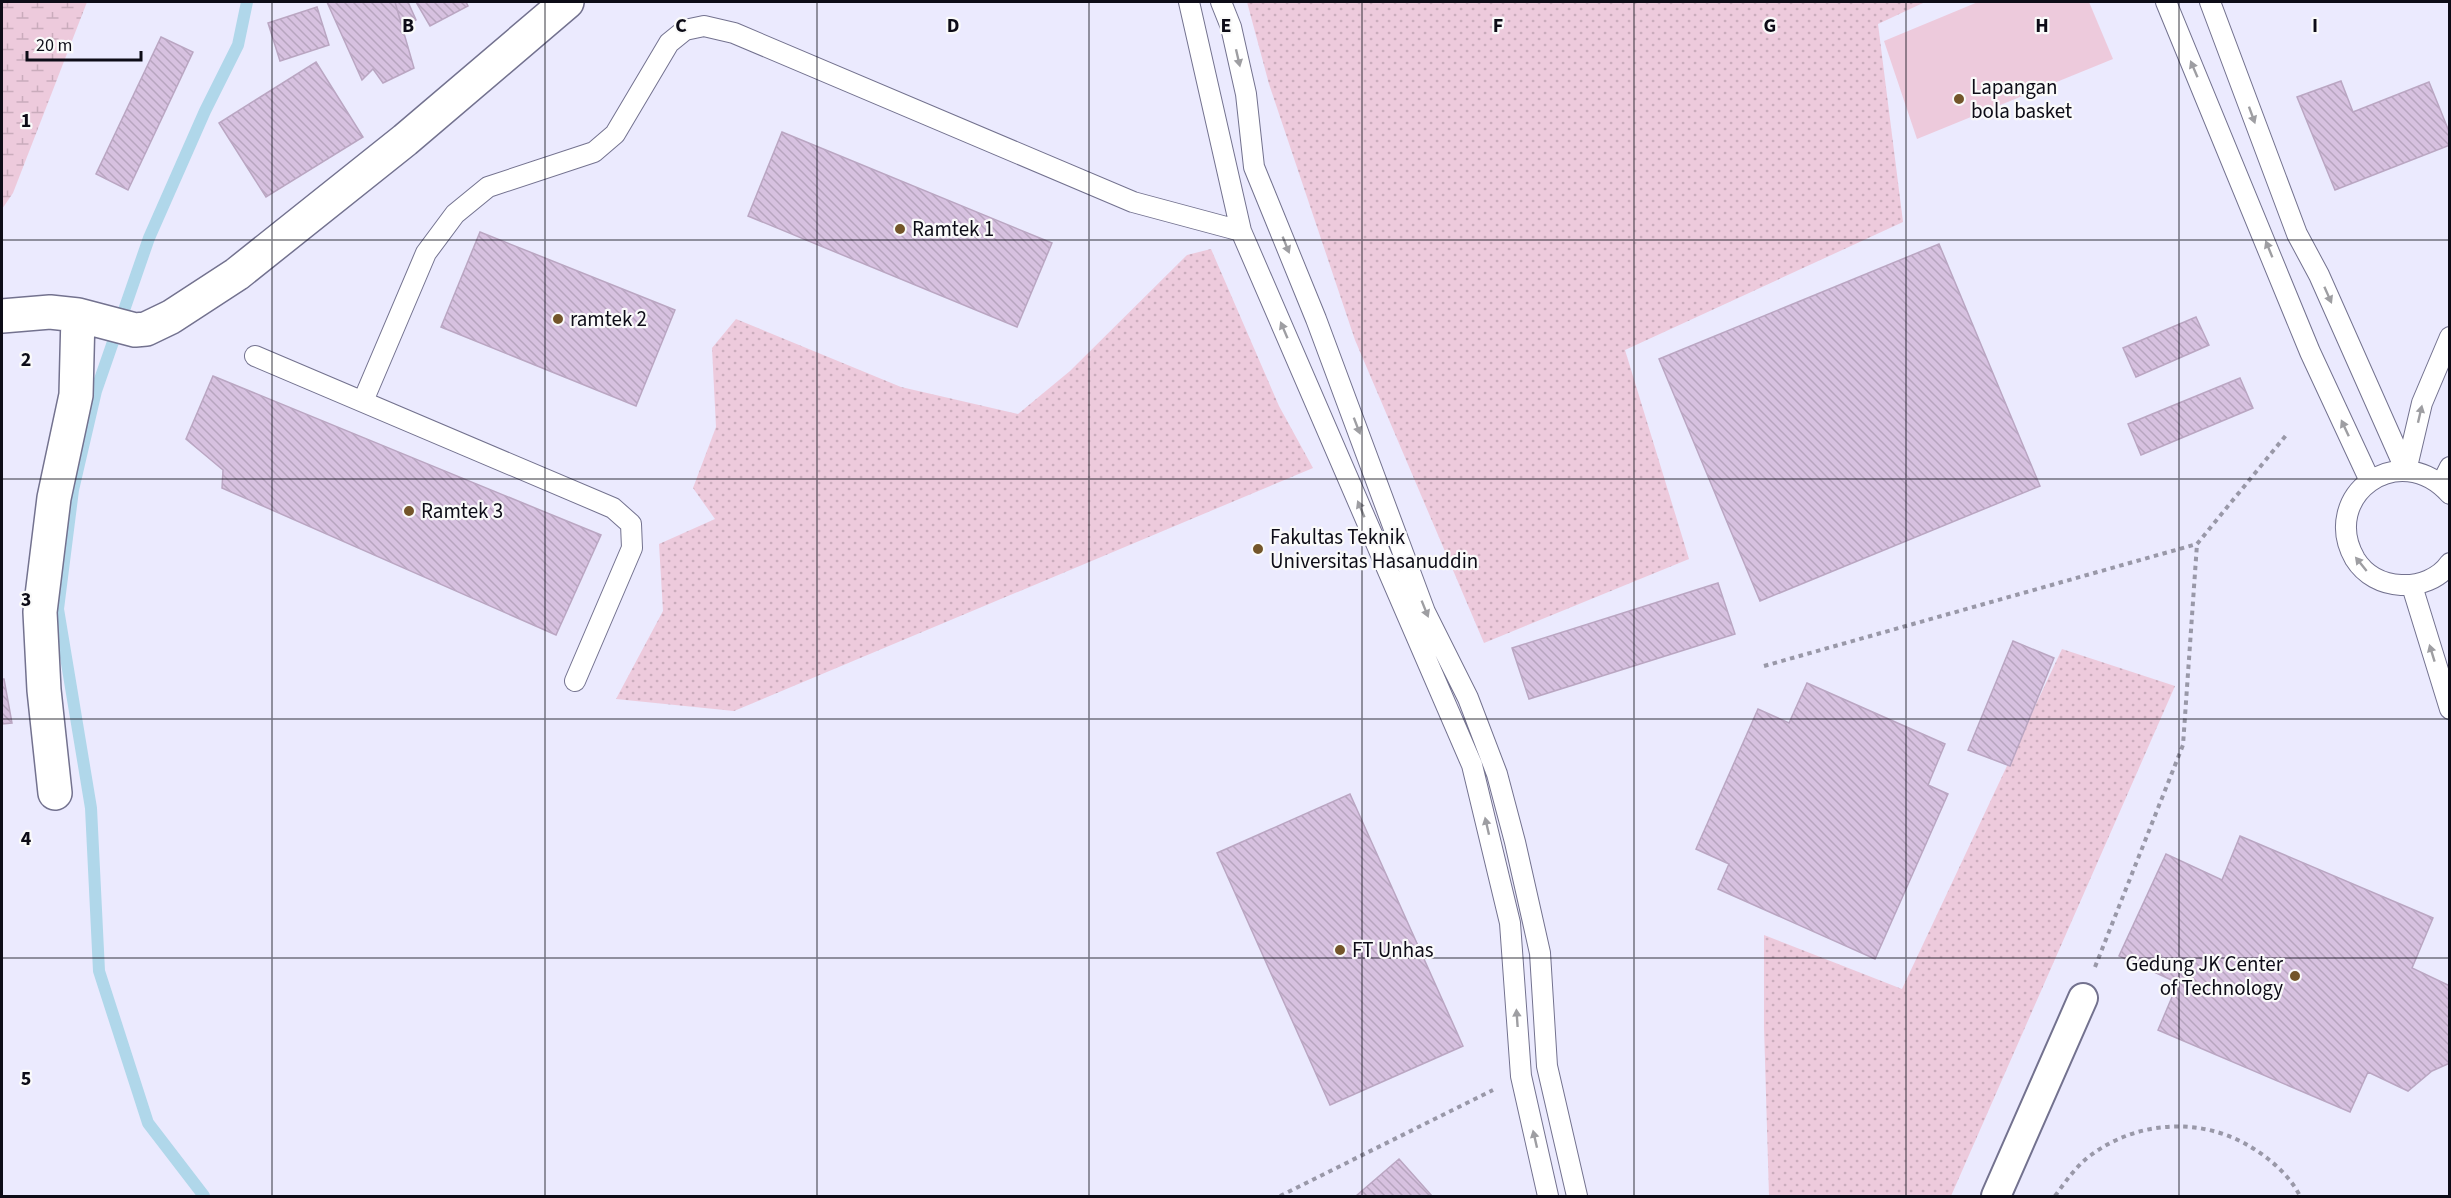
<svg xmlns="http://www.w3.org/2000/svg" width="2451" height="1198" viewBox="0 0 2451 1198" font-family="'Source Sans 3',sans-serif">
<style>
.grass{fill:url(#grass-dots)}
.wetland{fill:url(#wetland-marsh)}
.pitch{fill:#edcadc}
.lines{fill:none;stroke-linecap:round;stroke-linejoin:round}
.stream{stroke:#b0d7ea;stroke-width:12}
.building{fill:url(#building-back-hatch);stroke:#baa6c2;stroke-width:1.5}
.service-casing{stroke:#73728f;stroke-width:22}
.pedestrian-casing{stroke:#73728f;stroke-width:32}
.minor-casing{stroke:#73728f;stroke-width:36}
.path{stroke:#9998a8;stroke-width:4;stroke-dasharray:4.5 4.5;stroke-linecap:butt}
.service{stroke:#fff;stroke-width:20}
.pedestrian{stroke:#fff;stroke-width:28}
.minor{stroke:#fff;stroke-width:33}
.oneway{fill:#9e9ea2}
.grid{fill:none;stroke:#0d0c17;stroke-width:1.5;stroke-opacity:0.55}
.poi-dot{fill:#73552a;stroke:#fafafa;stroke-width:2}
.labels{text-anchor:middle;stroke-width:4.5;stroke-linejoin:round;paint-order:stroke}
.poi-label{font-size:21px;fill:#0d0c17;stroke:#fafafa;text-anchor:start}
.grid-label{font-size:20px;text-anchor:middle;font-weight:bold;fill:#0d0c17;stroke:#fafafa;stroke-width:4.5;stroke-linejoin:round;paint-order:stroke}
</style>
<defs>
<pattern id="grass-dots" width="8" height="8" patternUnits="userSpaceOnUse" patternTransform="scale(1.5)"><rect width="8" height="8" fill="#edcadc"/><path d="M2 2h.1M6 6h.1" fill="none" stroke="#caacbc" stroke-width="1.8" stroke-linecap="round"/></pattern>
<pattern id="wetland-marsh" width="20" height="14" patternUnits="userSpaceOnUse" patternTransform="scale(1.5)"><rect width="20" height="14" fill="#edcadc"/><path d="M1 5h8M5 5V1M11 12h8M15 12V8" fill="none" stroke="#caacbc"/></pattern>
<pattern id="building-back-hatch" width="6" height="6" patternUnits="userSpaceOnUse" patternTransform="scale(1.5)"><rect width="6" height="6" fill="#d7c1e0"/><path d="M-1 5l2 2M0 0l6 6M5-1l2 2" fill="none" stroke="#b7a5bf"/></pattern>
</defs>
<rect width="100%" height="100%" fill="#ebeafe"/>
<!-- grass -->
<path class="grass" d="M1247,2H1925L1878,24L1903,222L1625,350L1689,559L1484,643L1355,340L1269,84Z
M1211,249L1279,406L1313,468L734,711L616,699L663,611L659,544L715,519L693,488L716,427L712,348L736,319L901,387L1018,414L1070,371L1187,255Z
M2062,649L2175,686L1951,1196H1769L1764,1027V935L1902,989Z"/>
<!-- wetland -->
<path class="wetland" d="M2,2H87L13,193L2,209Z"/>
<!-- pitch -->
<path class="pitch" d="M1978,2H2089L2113,59L1917,139L1884,41Z"/>
<g class="lines">
<!-- stream -->
<path class="stream" d="M204,1196L148,1123L99,971L91,808L58,609L73,490L96,391L149,238L205,111L238,45L247,2"/>
</g>
<!-- building -->
<path class="building" d="M327,2H395L414,68L383,83L373,69L362,80Z
M395,2H408L416,20L402,27Z
M416,2H466L468,6L430,26Z
M317,7L329,45L280,61L268,23Z
M161,37L193,52L128,190L96,174Z
M316,62L363,137L266,197L219,123Z
M2341,81L2353,112L2429,82L2450,134V145L2335,190L2297,97Z
M782,132L1052,243L1017,327L748,216Z
M480,232L675,310L636,406L441,327Z
M1939,244L2040,486L1760,601L1659,359Z
M2196,317L2209,345L2136,377L2123,348Z
M213,376L601,535L556,635L222,488L223,470L186,439Z
M2240,378L2253,408L2141,455L2128,424Z
M1718,583L1735,634L1529,699L1512,648Z
M2013,641L2054,658L2010,766L1968,750Z
M2,679H4L12,723L2,724Z
M1807,683L1945,744L1928,785L1948,794L1875,959L1718,889L1729,864L1696,849L1758,709L1789,723Z
M1350,794L1463,1046L1330,1105L1217,853Z
M2240,836L2433,918L2412,968L2450,986V1063L2432,1071L2408,1091L2368,1072L2350,1112L2158,1030L2178,983L2119,956L2166,854L2222,880Z
M1399,1159L1432,1196H1356Z"/>
<g class="lines">
<!-- service casing -->
<g class="service-casing">
<path id="service" d="M1189,2L1241,231L1472,765L1510,923L1521,1076L1548,1196
M1221,2L1231,27L1246,94L1254,167L1316,319L1425,612L1468,698L1497,774L1515,842L1540,953L1547,1066L1577,1196
M2166,2L2310,352L2370,481
M2210,2L2297,234L2319,275L2406,471
M255,356L613,508L631,524L632,548L575,681
M363,401L426,253L455,214L488,187L594,152L615,134L669,43L685,30L704,26L734,33L1133,202L1241,231
M2406,471L2422,403L2450,337
M2441,485L2450,467
M2450,494C2399,437 2319,496 2355,559C2365,575 2382,584 2401,585C2419,586 2439,579 2450,563
M2412,586L2450,709"/>
</g>
<!-- pedestrian casing -->
<g class="pedestrian-casing">
<path id="pedestrian" d="M1996,1196L2083,998"/>
</g>
<!-- minor casing -->
<g class="minor-casing">
<path id="minor" d="M2,316L50,312L78,315L135,330L146,329L171,317L237,274L405,140L567,2
M55,793L44,690L40,612L54,498L76,395L78,315"/>
</g>
<!-- path -->
<path class="path" d="M1764,666L2197,544L2287,434
M2095,967L2183,745L2197,544
M1280,1196L1493,1090
M2055,1196C2066,1181 2076,1166 2091,1155C2136,1122 2195,1117 2244,1143C2266,1155 2289,1174 2300,1196"/>
<!-- service -->
<use href="#service" class="service"/>
<!-- pedestrian -->
<use href="#pedestrian" class="pedestrian"/>
<!-- minor -->
<use href="#minor" class="minor"/>
</g>
<!-- one-way arrows -->
<defs><path id="oneway-solid" d="M-6-.8H1V-3.2L6.5 0L1 3.2V.8H-6Z" transform="scale(1.5)"/></defs>
<g class="oneway">
<use href="#oneway-solid" transform="translate(1238 58) rotate(77)"/>
<use href="#oneway-solid" transform="translate(2194 69) rotate(-113)"/>
<use href="#oneway-solid" transform="translate(2252 115) rotate(70)"/>
<use href="#oneway-solid" transform="translate(1286 245) rotate(68)"/>
<use href="#oneway-solid" transform="translate(2269 249) rotate(-112)"/>
<use href="#oneway-solid" transform="translate(2328 295) rotate(66)"/>
<use href="#oneway-solid" transform="translate(1284 330) rotate(-113)"/>
<use href="#oneway-solid" transform="translate(2420 414) rotate(-77)"/>
<use href="#oneway-solid" transform="translate(1357 426) rotate(69)"/>
<use href="#oneway-solid" transform="translate(2345 428) rotate(-115)"/>
<use href="#oneway-solid" transform="translate(1361 509) rotate(-113)"/>
<use href="#oneway-solid" transform="translate(2361 564) rotate(-129)"/>
<use href="#oneway-solid" transform="translate(1425 609) rotate(68)"/>
<use href="#oneway-solid" transform="translate(2432 653) rotate(-107)"/>
<use href="#oneway-solid" transform="translate(1487 826) rotate(-103)"/>
<use href="#oneway-solid" transform="translate(1517 1018) rotate(-94)"/>
<use href="#oneway-solid" transform="translate(1535 1139) rotate(-103)"/>
</g>
<!-- grid -->
<path class="grid" d="M272,2V1196M545,2V1196M817,2V1196M1089,2V1196M1362,2V1196M1634,2V1196M1906,2V1196M2179,2V1196M2,240H2450M2,479H2450M2,719H2450M2,958H2450"/>
<!-- markers -->
<g class="poi-dot">
<circle cx="1959" cy="99" r="6"/>
<circle cx="900" cy="229" r="6"/>
<circle cx="558" cy="319" r="6"/>
<circle cx="409" cy="511" r="6"/>
<circle cx="1258" cy="549" r="6"/>
<circle cx="1340" cy="950" r="6"/>
<circle cx="2295" cy="976" r="6"/>
</g>
<g class="labels">
<!-- poi labels -->
<g class="poi-label">
<text x="1971" y="94">Lapangan<tspan x="1971" dy="24">bola basket</tspan></text>
<text x="912" y="236">Ramtek 1</text>
<text x="570" y="326">ramtek 2</text>
<text x="421" y="518">Ramtek 3</text>
<text x="1270" y="544">Fakultas Teknik<tspan x="1270" dy="24">Universitas Hasanuddin</tspan></text>
<text x="1352" y="957">FT Unhas</text>
<text x="2283" y="971" text-anchor="end">Gedung JK Center<tspan x="2283" dy="24">of Technology</tspan></text>
</g>
</g>
<g class="grid-label">
<text x="408" y="32">B</text>
<text x="681" y="32">C</text>
<text x="953" y="32">D</text>
<text x="1226" y="32">E</text>
<text x="1498" y="32">F</text>
<text x="1770" y="32">G</text>
<text x="2042" y="32">H</text>
<text x="2315" y="32">I</text>
<text x="26" y="127">1</text>
<text x="26" y="366">2</text>
<text x="26" y="606">3</text>
<text x="26" y="845">4</text>
<text x="26" y="1085">5</text>
</g>
<!-- border -->
<rect width="2451" height="1198" fill="none" stroke="#0d0c17" stroke-width="6"/>
<!-- scale -->
<path d="M27 51v9h114v-9" fill="none" stroke="#0d0c17" stroke-width="3"/>
<text x="36" y="51" font-size="18" fill="#0d0c17" stroke="#fafafa" stroke-width="4.5" paint-order="stroke">20 m</text>
</svg>
